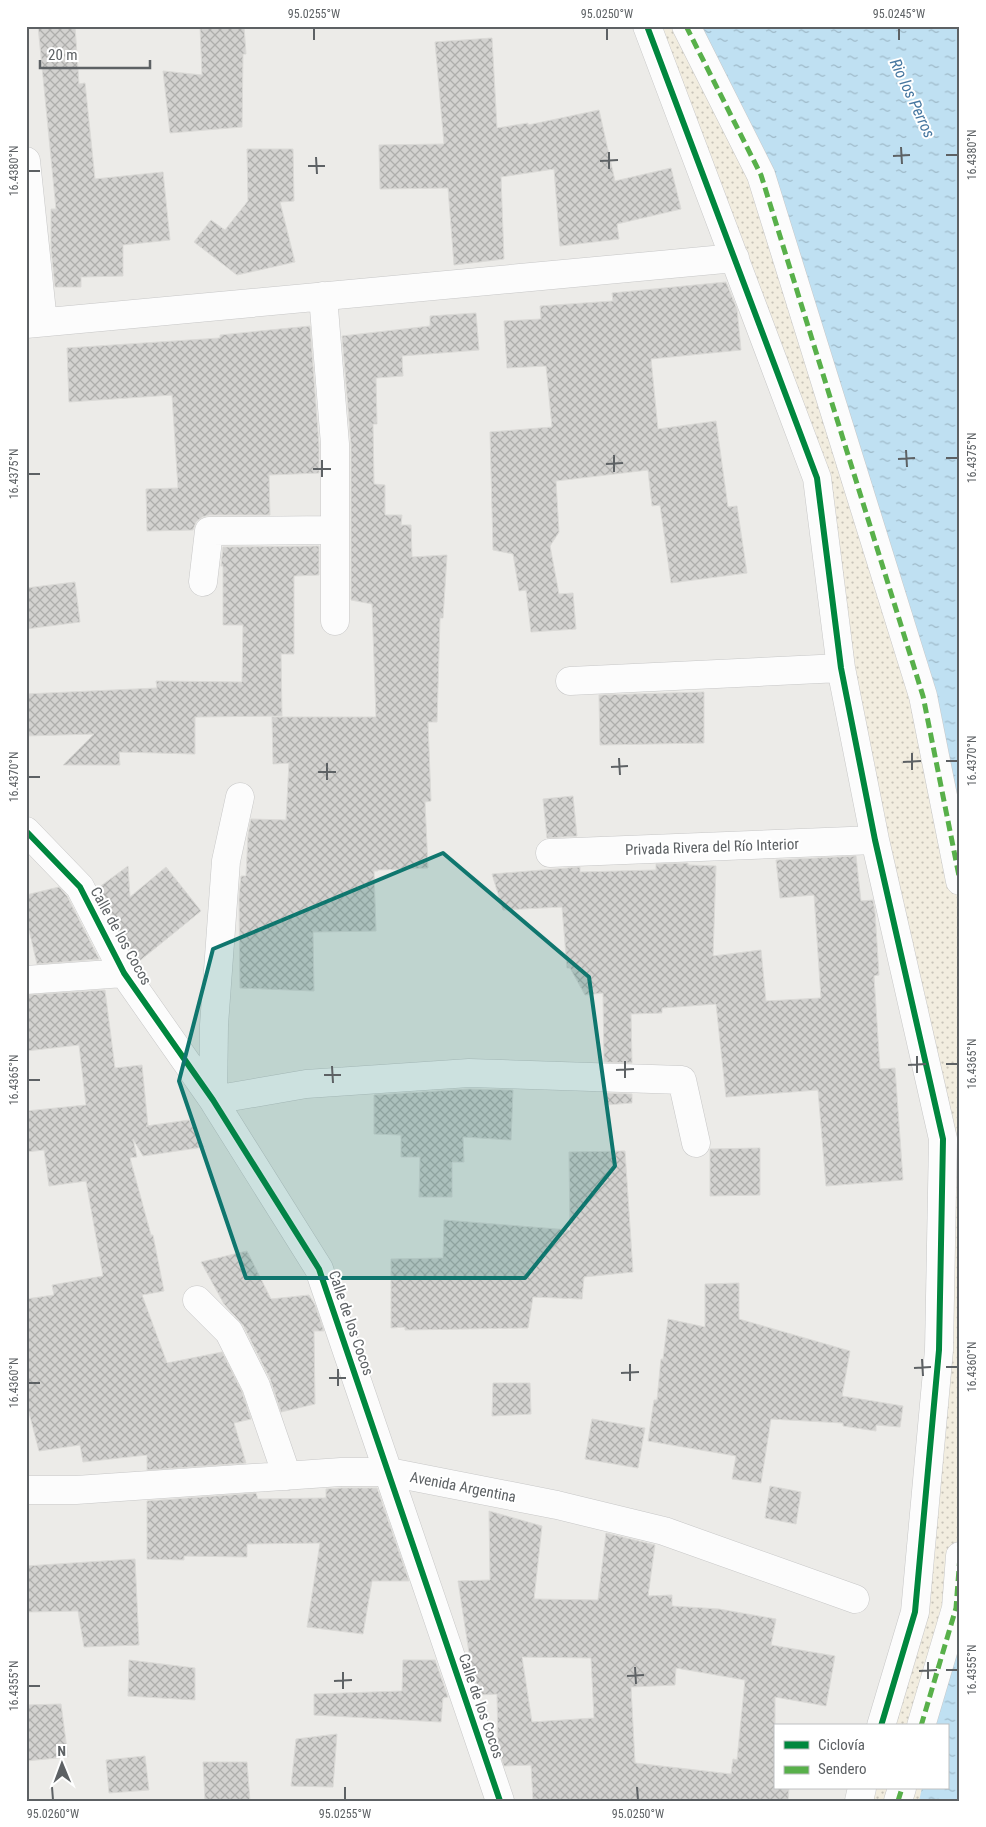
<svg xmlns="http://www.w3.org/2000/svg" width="986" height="1827" viewBox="0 0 986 1827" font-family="'Roboto Condensed',sans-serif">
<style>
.sand{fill:url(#sand-dots)}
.water{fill:url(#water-ripples)}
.building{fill:url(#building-cross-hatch);stroke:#dbdad7;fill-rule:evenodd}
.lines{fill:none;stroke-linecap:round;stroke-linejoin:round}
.minor-casing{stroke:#c7c7c7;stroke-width:29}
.minor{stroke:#fcfcfc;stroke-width:28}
.quiet{stroke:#58b04a;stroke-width:5;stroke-dasharray:10 5;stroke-linecap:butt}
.cycleway-casing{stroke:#fff;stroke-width:9}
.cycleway{stroke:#00873e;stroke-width:6}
.marked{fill:#0f766e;fill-opacity:0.2;stroke:#0f766e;stroke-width:4;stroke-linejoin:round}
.ticks{fill:none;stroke:#5d6164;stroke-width:2}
.labels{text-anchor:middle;stroke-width:4;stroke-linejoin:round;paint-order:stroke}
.street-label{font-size:15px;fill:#5d6164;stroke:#fff}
.water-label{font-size:16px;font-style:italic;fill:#4777a0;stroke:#fff}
.neatline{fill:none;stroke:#5d6164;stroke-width:2}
.ticks-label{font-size:12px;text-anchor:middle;fill:#5d6164}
</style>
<defs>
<pattern id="sand-dots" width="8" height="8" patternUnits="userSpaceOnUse" patternTransform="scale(1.25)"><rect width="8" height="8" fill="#f2eddf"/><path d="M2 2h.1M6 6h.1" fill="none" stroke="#c7c3b8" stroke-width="1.8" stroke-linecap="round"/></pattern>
<pattern id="water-ripples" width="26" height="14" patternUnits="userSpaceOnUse" patternTransform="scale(1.25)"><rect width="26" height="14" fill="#bfe0f2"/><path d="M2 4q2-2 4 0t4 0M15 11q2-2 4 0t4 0" fill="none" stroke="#9eb9c8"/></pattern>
<pattern id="building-cross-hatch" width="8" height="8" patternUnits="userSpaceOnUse" patternTransform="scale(1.25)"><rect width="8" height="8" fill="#d3d2d0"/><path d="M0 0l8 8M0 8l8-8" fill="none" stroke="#aeaeac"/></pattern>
</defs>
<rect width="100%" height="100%" fill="#ecebe8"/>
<!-- sand -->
<path class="sand" d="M647,26H960V1801H859L862,1788H947V1726H881L908,1636L943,1139L817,478Z"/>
<!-- water -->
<path class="water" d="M690,26H960V881L923,696L761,175Z
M960,1556V1801H919L922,1788H947V1726H934Z"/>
<!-- building -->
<path class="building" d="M38,26H75L79,84L85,83L95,179L163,172L170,240L123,245V276L81,277V287H55L51,249V209H56Z
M200,26H244L246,54H243L242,127L170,133L163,71L202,75Z
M492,38L497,128L528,123V125L599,110L615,181L671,168L681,209L617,224L619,239L560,246L554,169L501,177L504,259L454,265L448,188L380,189L379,145L444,144L435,42Z
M247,149H293L294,201L280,202L295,262L237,275L194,242L211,220L225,230L248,201Z
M726,282L737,309L741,350L651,359L658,429L716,421L728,507L737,506L747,573L671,583L660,505L652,506L648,470L556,481L559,532L550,546L559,594L573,593L576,629L531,632L526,590L519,591L513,554L493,550L490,432L552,427L546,366L507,368L504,321L541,319L540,306L613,301L612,293Z
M476,313L479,350L402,356L403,376L376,378L377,424H373L374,484L385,485V515H402L401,525H411L412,557L447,555L443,618H440L437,722H428L431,801L425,802L428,868L378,870V871H374L376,931L313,932L314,991L240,988L239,897L241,876H246L248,835L251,819L286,820L289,763L273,764L272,717H376L372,604L351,600V444L342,336L430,326V316Z
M310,326L319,445V473L269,475L270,515H209L202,517L196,522L193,530L147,531L146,489L178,488L172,395L69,402L67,348L220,338V335Z
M319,546V575L294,576V654H281L282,716L195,717V754L119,752L120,765H63L94,734L26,736V694L157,688L156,681L242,682L243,625H223V566H221L223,547Z
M75,582L80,622L26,629V588Z
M704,692V743L600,745L599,695Z
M573,796L577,836L547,838L543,799Z
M856,856L861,901L873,900L875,912L879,975L874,976L880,1069L895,1068L903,1180L826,1186L818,1090L726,1097L716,1004L662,1008V1013L631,1014L632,1063L604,1062L603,993L585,995L570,968H567L562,907L503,910L492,874L580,867V872L656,870V864L688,863V865L716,866L713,956L761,950L766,1001L821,998L814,895L780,898L776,860Z
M128,866L130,897L166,867L201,911L137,963L98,888Z
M59,887L67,896L99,959L37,964L26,917V895Z
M105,990L115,1068L142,1065L148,1126H146L189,1120L204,1147L143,1156L133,1139L137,1157L130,1158L151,1235H153L164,1291L142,1295L167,1363L222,1352L242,1392L251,1419L234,1423L246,1463L147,1470V1455L83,1462L80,1445L39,1451L26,1401V1299L54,1295L52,1285L103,1276L86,1181L49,1186L44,1150L26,1152V1111L86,1105L79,1045L26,1051V995Z
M469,1089L513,1090L511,1140L463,1137L464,1162H452V1197H419L420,1157H401V1135L374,1134V1095Z
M605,1093L632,1094V1103L605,1105Z
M760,1148V1195L710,1196V1149Z
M625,1151L633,1272L584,1277L582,1299L533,1297L528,1328L405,1330V1327L391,1328V1259L443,1258L444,1220L570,1230L569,1152Z
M247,1251L271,1299L309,1295L315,1305L324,1331H314L315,1404L281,1412L270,1379L243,1325L224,1304L201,1262Z
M739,1283V1319L850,1351L842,1396L903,1406L900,1427L876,1425V1431L843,1426V1423L771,1419L761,1483L732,1479L736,1456L648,1441L654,1400H657L661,1359H663L668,1319L705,1327V1284Z
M493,1383H530L531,1414L492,1416Z
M592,1419L645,1428L638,1468L585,1459Z
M770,1486L801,1492L796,1524L765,1518Z
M342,1488H377L409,1581H372L363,1634L307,1627L320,1543L247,1544V1557L184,1556V1560L147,1559V1501L256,1493L258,1499L326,1498V1489Z
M489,1511L542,1526L534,1599L598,1600L606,1533L655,1545L648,1596L672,1595V1606L719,1609L776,1619L771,1645L835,1656L826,1706L775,1697V1788H789L788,1801H533L531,1765L504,1766L498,1748L497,1694L480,1695L468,1659H470L458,1581L490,1580ZM522,1657L591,1658L594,1718L532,1722ZM676,1668L745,1680L737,1760L733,1759L731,1774L635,1763L631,1687L675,1685Z
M135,1559L139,1645L84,1647L78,1611L26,1612V1566Z
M129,1660L195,1668V1700L128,1696Z
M403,1660H435L448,1697L443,1698L441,1722L314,1715V1694L402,1691Z
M61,1704L68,1757L26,1761V1705Z
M337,1734L333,1787L291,1786L296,1739Z
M145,1756L149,1790L109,1793L106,1760Z
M203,1762H247L250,1801H205Z"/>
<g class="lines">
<!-- minor casing -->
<g class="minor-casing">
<path id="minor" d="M647,26L817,478L841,668L875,840L943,1139L939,1350L915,1612L881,1726
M686,26L761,175L923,696L960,881
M26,161L43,322
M323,296L335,444V621
M26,324L735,258
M203,582L209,531L335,530
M570,681L841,668
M240,797L226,861L214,1025L213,1100L306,1084L469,1073L682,1080L696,1143
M26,831L80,887L124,973L213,1100L319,1269L500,1801
M550,853L875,840
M26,980L124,973
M197,1300L229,1332L256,1386L287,1476
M26,1490H76L341,1472H389L557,1505L664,1531L855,1599
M921,1726L956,1608L960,1556
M859,1801L862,1788
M898,1801L902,1788"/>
</g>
<!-- minor -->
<use href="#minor" class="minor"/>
<!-- quiet -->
<path class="quiet" d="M686,26L761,175L923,696L960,881
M921,1726L956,1608L960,1556
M898,1801L902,1788"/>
<!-- cycleway casing -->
<g class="cycleway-casing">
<path id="cycleway" d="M647,26L817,478L841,668L875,840L943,1139L939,1350L915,1612L881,1726
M26,831L80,887L124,973L213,1100L319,1269L500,1801"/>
</g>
<!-- cycleway -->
<use href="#cycleway" class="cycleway"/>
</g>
<!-- marked area -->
<path class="marked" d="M443,853L589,977L615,1166L525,1278H246L179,1081L213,949Z"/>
<!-- ticks -->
<path class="ticks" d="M314,28V40M607,28V40M899,28V40M901,147L902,164M609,152V169M946,155H958M893,156L910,155M316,157L317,174M600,161L618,160M308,166H325M28,171H40M906,450L907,467M614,455V472M946,458H958M898,459L915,458M322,460V477M606,464L623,463M313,469H331M28,474H40M912,753V770M619,758L620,775M946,761H958M903,762L921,761M327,763V780M611,767L628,766M318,772H336M28,777H40M917,1056V1073M625,1061V1078M946,1064H958M908,1065L926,1064M332,1066L333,1083M616,1070L634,1069M324,1075H341M28,1080H40M922,1359L923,1376M630,1364V1381M946,1367H958M914,1368L931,1367M338,1369V1386M621,1373L639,1372M329,1378H346M28,1383H40M928,1662V1679M635,1667L636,1684M946,1670H958M919,1671L937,1670M343,1672V1689M627,1676L644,1675M334,1681L352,1680M28,1686H40M52,1787L53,1800M345,1787V1800M637,1787L638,1800"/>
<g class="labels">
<!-- street labels -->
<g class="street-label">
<text transform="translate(712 847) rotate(-2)" y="5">Privada Rivera del Río Interior</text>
<text transform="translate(121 936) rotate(61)" y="5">Calle de los Cocos</text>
<text transform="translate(351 1323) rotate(71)" y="5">Calle de los Cocos</text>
<text transform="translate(463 1487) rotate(11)" y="5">Avenida Argentina</text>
<text transform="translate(481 1706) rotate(71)" y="5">Calle de los Cocos</text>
</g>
<!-- water labels -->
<g class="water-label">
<text transform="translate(913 98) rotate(65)" y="6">Rio los Perros</text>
</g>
</g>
<!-- border -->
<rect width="986" height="1827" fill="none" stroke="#ffffff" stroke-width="55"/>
<!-- legend -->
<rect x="774" y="1724" width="175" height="65" fill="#ffffff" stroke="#bec0c1"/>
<rect x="784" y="1741" width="25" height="8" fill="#00873e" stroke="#bec0c1"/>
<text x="818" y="1750" font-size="15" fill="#5d6164">Ciclovía</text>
<rect x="784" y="1766" width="25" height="8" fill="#58b04a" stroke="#bec0c1"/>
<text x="818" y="1774" font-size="15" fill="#5d6164">Sendero</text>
<!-- north arrow -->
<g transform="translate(62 1764) rotate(359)" stroke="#ffffff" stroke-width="4" paint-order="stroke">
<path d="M0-4L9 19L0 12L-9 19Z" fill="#5d6164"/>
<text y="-8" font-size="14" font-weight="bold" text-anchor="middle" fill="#5d6164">N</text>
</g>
<!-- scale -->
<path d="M40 60v8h110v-8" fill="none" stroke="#5d6164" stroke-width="2.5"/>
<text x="48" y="60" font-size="15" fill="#5d6164" stroke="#ffffff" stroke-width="4" paint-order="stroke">20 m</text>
<rect x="28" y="28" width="930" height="1772" class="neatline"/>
<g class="ticks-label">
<text x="314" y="18">95.0255°W</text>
<text x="607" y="18">95.0250°W</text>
<text x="899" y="18">95.0245°W</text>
<text transform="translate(972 155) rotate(-90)" y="4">16.4380°N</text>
<text transform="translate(14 171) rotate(-90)" y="4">16.4380°N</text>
<text transform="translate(972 458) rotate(-90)" y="4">16.4375°N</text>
<text transform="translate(14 474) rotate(-90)" y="4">16.4375°N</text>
<text transform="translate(972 761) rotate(-90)" y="4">16.4370°N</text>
<text transform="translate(14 777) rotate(-90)" y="4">16.4370°N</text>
<text transform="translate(972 1064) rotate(-90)" y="4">16.4365°N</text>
<text transform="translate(14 1080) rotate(-90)" y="4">16.4365°N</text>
<text transform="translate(972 1367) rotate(-90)" y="4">16.4360°N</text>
<text transform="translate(14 1383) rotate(-90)" y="4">16.4360°N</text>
<text transform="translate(972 1670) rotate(-90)" y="4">16.4355°N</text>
<text transform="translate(14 1686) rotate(-90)" y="4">16.4355°N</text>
<text x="53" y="1818">95.0260°W</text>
<text x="345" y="1818">95.0255°W</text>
<text x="638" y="1818">95.0250°W</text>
</g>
</svg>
